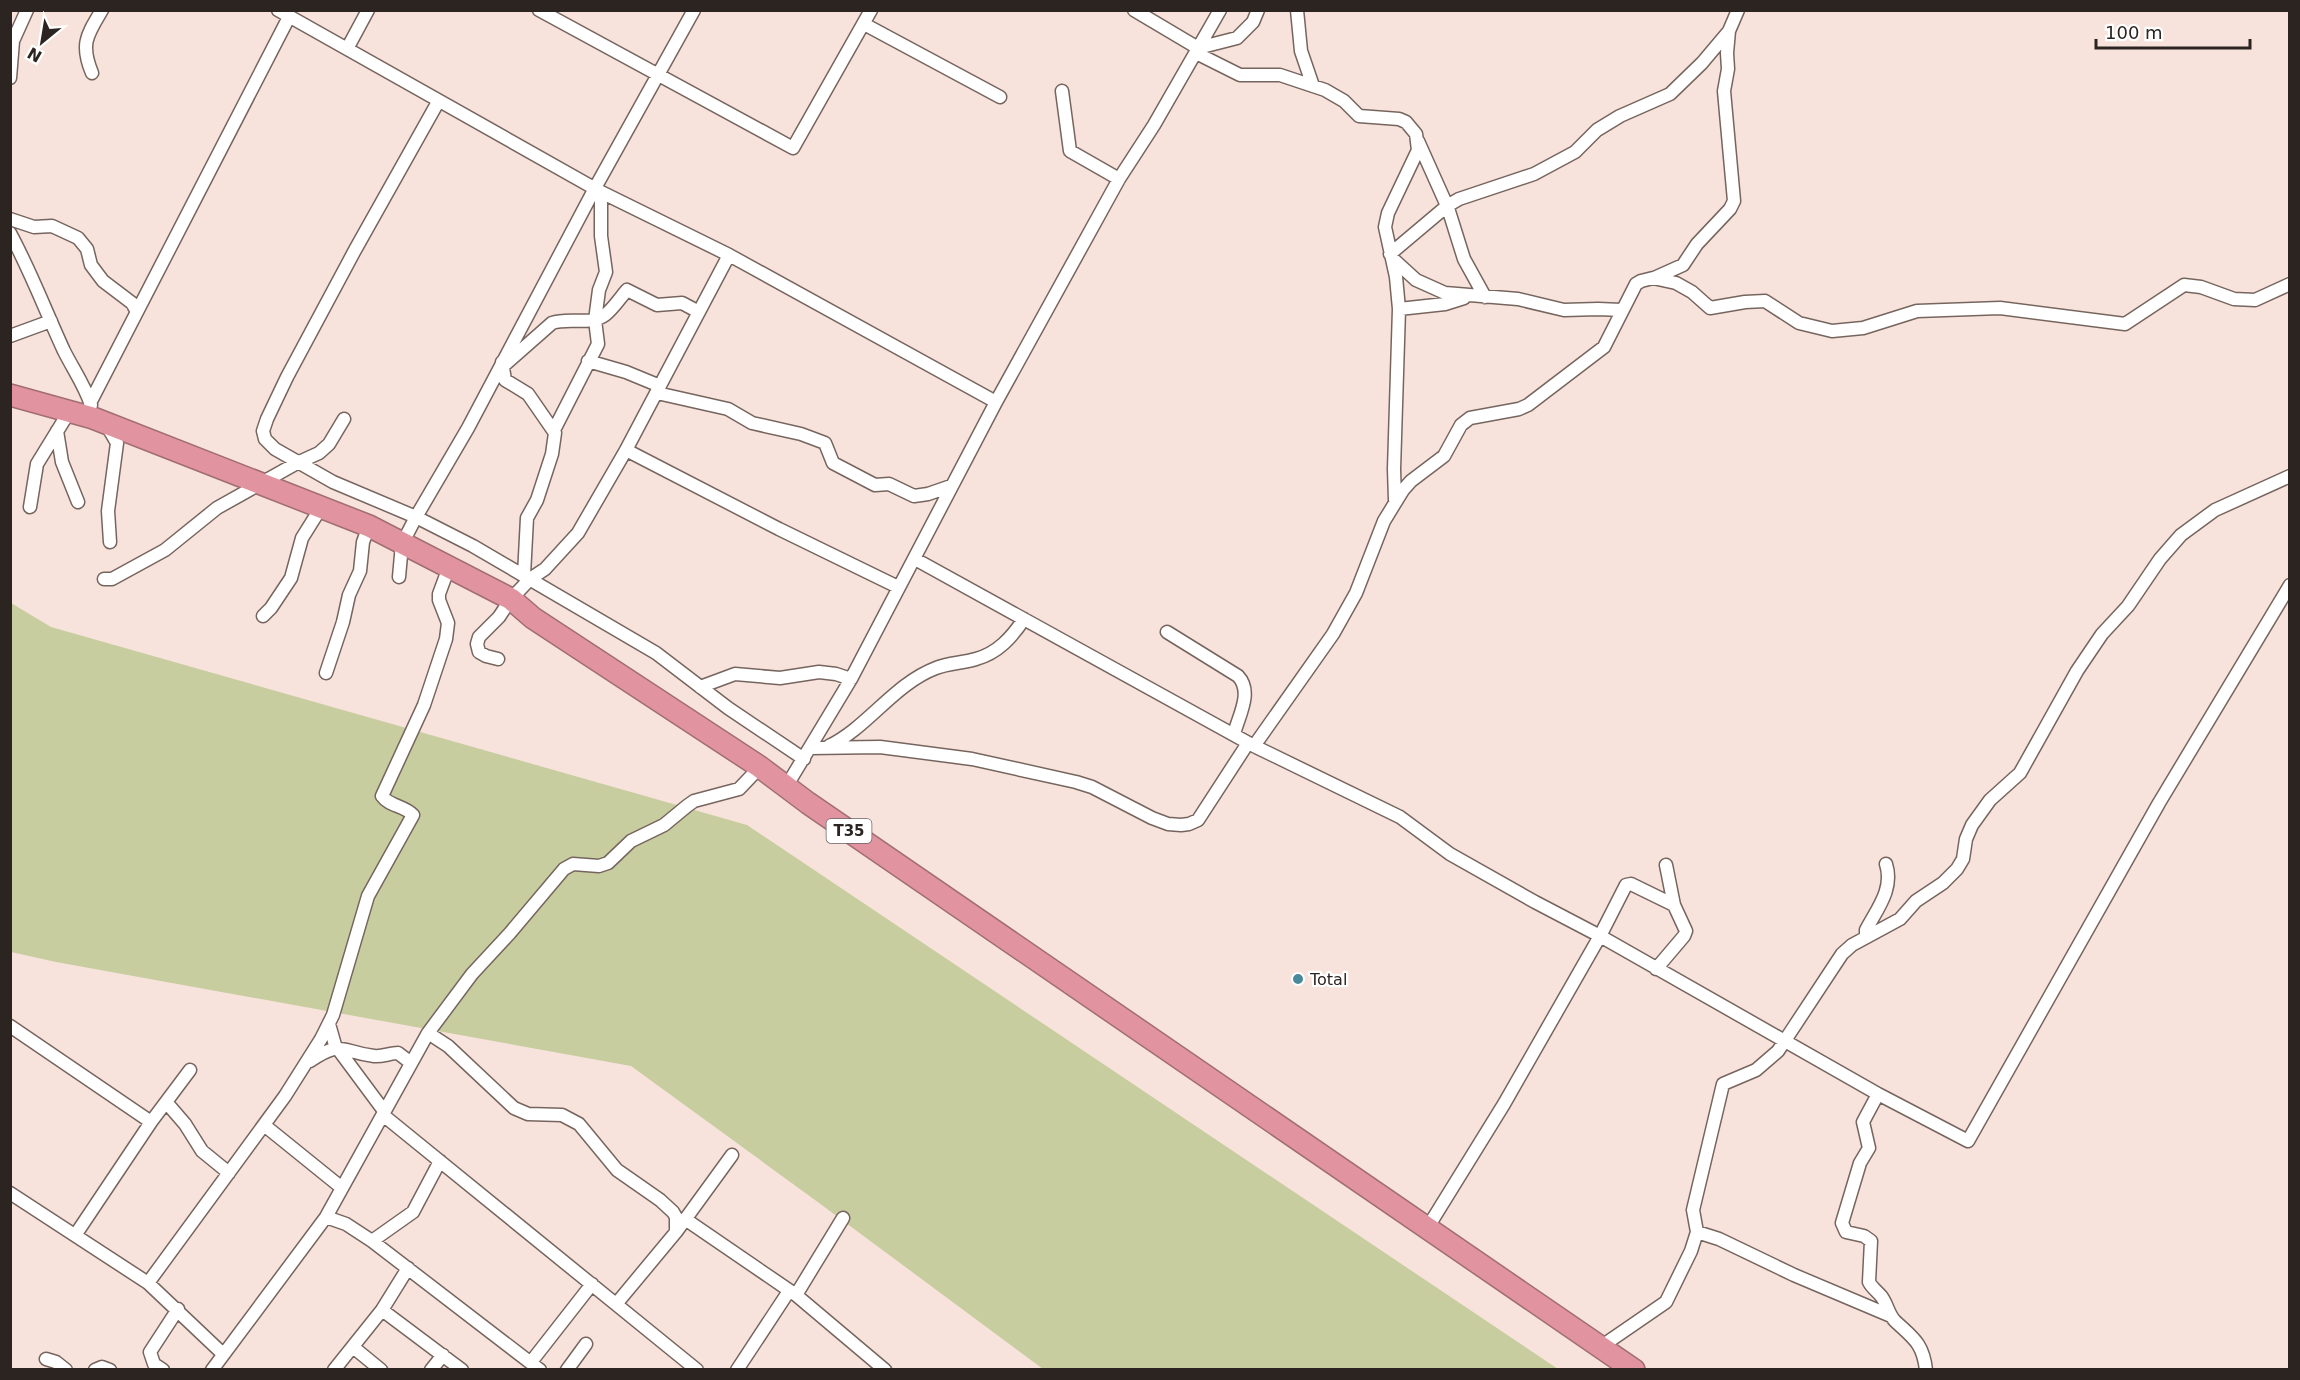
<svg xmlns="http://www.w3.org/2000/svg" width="2300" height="1380" viewBox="0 0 2300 1380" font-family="'DejaVu Sans',sans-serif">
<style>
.green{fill:#c7cd9f}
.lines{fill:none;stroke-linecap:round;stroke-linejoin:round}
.street-casing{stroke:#76655e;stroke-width:15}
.highway-casing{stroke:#a16d73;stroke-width:24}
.street{stroke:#fff;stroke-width:12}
.highway{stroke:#e1949f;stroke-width:21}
.poi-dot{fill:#488a9b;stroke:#fff;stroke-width:2}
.labels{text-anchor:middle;stroke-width:4.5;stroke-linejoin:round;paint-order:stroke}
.shield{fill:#fff;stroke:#6b6664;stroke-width:1.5}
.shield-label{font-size:15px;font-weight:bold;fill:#2b2421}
.poi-label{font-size:16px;fill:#2b2421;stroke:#fff;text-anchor:start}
</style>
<rect width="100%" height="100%" fill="#f7e3db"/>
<!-- green -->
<path class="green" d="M11,603L51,627L747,825L1558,1369H1043L815,1200L631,1066L56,962L11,952Z"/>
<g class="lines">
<!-- street casing -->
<g class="street-casing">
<path id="street" d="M278,10L601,192L729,255L996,402
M539,10L793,148L871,10
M1134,10L1198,48L1237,38L1253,22L1258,10
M1297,10L1301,51L1313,86
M864,24L1000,97
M347,49L368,10
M1196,53L1240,75H1280L1325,90L1344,101L1359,116L1399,119L1406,122L1416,134L1418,150L1388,213L1385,227L1396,277L1399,309L1394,469L1395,500
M92,73C80,44 87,35 102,10
M10,78L13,41L27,10
M1062,91L1070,151L1119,179
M438,102L355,250L287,377L267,419L263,431L265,439L275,449L333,482L416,517L473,546L656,653L728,708L804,759
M1418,141L1448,208L1464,259L1485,297
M10,219L34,227L52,226L78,238L87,249L91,265L103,281L132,303L136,310
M10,233C31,272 46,312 64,351C73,369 85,386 91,405
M1390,254L1447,206L1459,199L1534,174L1575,152L1597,130L1620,116L1670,94L1702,63L1729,31L1738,10
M1393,259L1416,280L1445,293L1518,299L1564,310L1598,309L1622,310
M1654,278L1683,265L1697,244L1730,209L1734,201L1724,91L1728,69L1727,53L1729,31
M1399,309L1445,304L1464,298
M10,336L51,321
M588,361L626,372L660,386
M502,362L505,380L528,394L555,433L552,454L537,500L527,518L524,575
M502,367L552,323C569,317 590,326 605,315C613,309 620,298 627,290L657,305L682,303L699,312
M657,393L728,409L752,423L801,434L825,443L833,463L875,485L889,484L914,496L928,494L951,486
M90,403L289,17
M106,424L117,443L108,511L110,542
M554,430L598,344L595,320L599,290L606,272L601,236V192
M57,431L62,462L78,502
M626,450L779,529L898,587
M30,507L37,464L69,412
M915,559L1254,746L1400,817L1450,854L1535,902L1600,936L1878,1094L1968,1141L2159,803L2290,585
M399,577L402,544L416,517L468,428L595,188L694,10
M104,579H112L165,550L217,508L297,463L319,453L329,444L344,419
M263,616L271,608L291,578L302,538L322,506
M1167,632L1238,676C1253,692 1239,715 1234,734
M498,659L486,656L479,652L477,644L479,637L499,617L511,599L530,579L545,569L578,533L626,450L729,255
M326,673L343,622L349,595L360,571L363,542L369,526
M700,687L735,674L780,678L819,672L836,674L851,679
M829,746C868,727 894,684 936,668C948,663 963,663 976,659C998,653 1012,637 1024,619
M1254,746L1333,634L1356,593L1384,521L1403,490L1411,481L1444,456L1461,425L1470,418L1519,409L1528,405L1604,347L1636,284L1641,281L1653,278L1676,283L1692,292L1710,308L1745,302L1765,301L1799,323L1832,331L1863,328L1917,311L2000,308L2125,324L2184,285L2201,287L2234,299L2255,300L2290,284
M810,748L880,747L972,759L1076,782L1092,787L1152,818L1168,824L1181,825L1189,824L1198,820L1248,743
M786,787L851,679L996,402L1119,179L1154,125L1220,10
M1866,937V930C1877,909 1894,889 1886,864
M1656,969L1684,936L1686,931L1674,905L1666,865
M329,1024L335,1045L384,1111
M10,1026L151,1122
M428,1033L448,1046L514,1108L528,1114L562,1115L579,1124L617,1170L660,1200L673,1212L676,1217V1232
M310,1061C343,1039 340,1052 374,1056C382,1057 390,1053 398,1053L411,1063
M1878,1094L1863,1122L1869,1148L1860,1163L1842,1223L1846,1232L1864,1236L1871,1241L1869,1282C1872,1288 1877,1291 1881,1296C1887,1303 1888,1314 1895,1321C1913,1338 1923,1343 1926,1370
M166,1102L185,1124L202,1151L229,1173
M383,1115L697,1370
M264,1125L342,1188
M10,1193L148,1283L223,1354
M326,1217L346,1224L372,1241L540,1370
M685,1219L796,1295L885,1370
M1428,1227L1504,1104L1600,936L1626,885L1631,884L1674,905
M1697,1232L1693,1210L1723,1084L1756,1070L1778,1051L1842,954L1852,945L1900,919L1916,901L1943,883L1957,869L1963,859L1966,839L1972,825L1990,800L2020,773L2077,671L2102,634L2128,606L2160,559L2181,535L2215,510L2290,476
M76,1234L151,1122L190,1070
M372,1241L413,1212L440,1161
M148,1283L285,1096L321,1039L333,1015L368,896L413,815C405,806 389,806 382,796L424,705L446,639L448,623L439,600V594L449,567
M796,1295L843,1218
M617,1303L676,1232L732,1155
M382,1310L462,1370
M1602,1346L1666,1302L1691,1251L1697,1232L1719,1239L1794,1275L1891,1316
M353,1347L381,1370
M46,1359L56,1362L66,1370
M531,1362L592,1284
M95,1370L102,1367L110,1370
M163,1370L154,1364L150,1352L178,1309
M212,1370L326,1217L428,1033L472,974L510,933L564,869L573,864L599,866L608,863L631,841L664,825L687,806L694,801L739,789L760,767
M334,1370L382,1310L408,1268
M431,1370L443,1355
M567,1370L586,1344
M737,1370L789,1291"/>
</g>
<!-- highway casing -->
<g class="highway-casing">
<path id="highway" d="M10,395L93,418L369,526L511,599L533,618L760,767L808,803L1634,1370"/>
</g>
<!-- street -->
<use href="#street" class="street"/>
<!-- highway -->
<use href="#highway" class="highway"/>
</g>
<!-- markers -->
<circle class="poi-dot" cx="1298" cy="979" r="6"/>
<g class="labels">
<!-- shield labels -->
<rect class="shield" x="826.5" y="819" width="45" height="24" rx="4.5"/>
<g class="shield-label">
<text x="849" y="836">T35</text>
</g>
<!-- poi labels -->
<g class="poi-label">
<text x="1310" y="985">Total</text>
</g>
</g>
<!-- border -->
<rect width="2300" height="1380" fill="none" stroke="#2b2421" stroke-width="24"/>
<!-- north arrow -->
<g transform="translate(42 42) rotate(210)" stroke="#ffffff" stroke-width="4.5" paint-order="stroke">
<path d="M0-4.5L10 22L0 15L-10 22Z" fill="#2b2421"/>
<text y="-9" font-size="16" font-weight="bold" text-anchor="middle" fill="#2b2421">N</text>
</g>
<!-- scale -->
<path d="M2096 39v9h154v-9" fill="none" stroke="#2b2421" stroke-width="3"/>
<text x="2105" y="39" font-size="18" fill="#2b2421" stroke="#ffffff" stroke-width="4.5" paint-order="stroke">100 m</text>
</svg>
